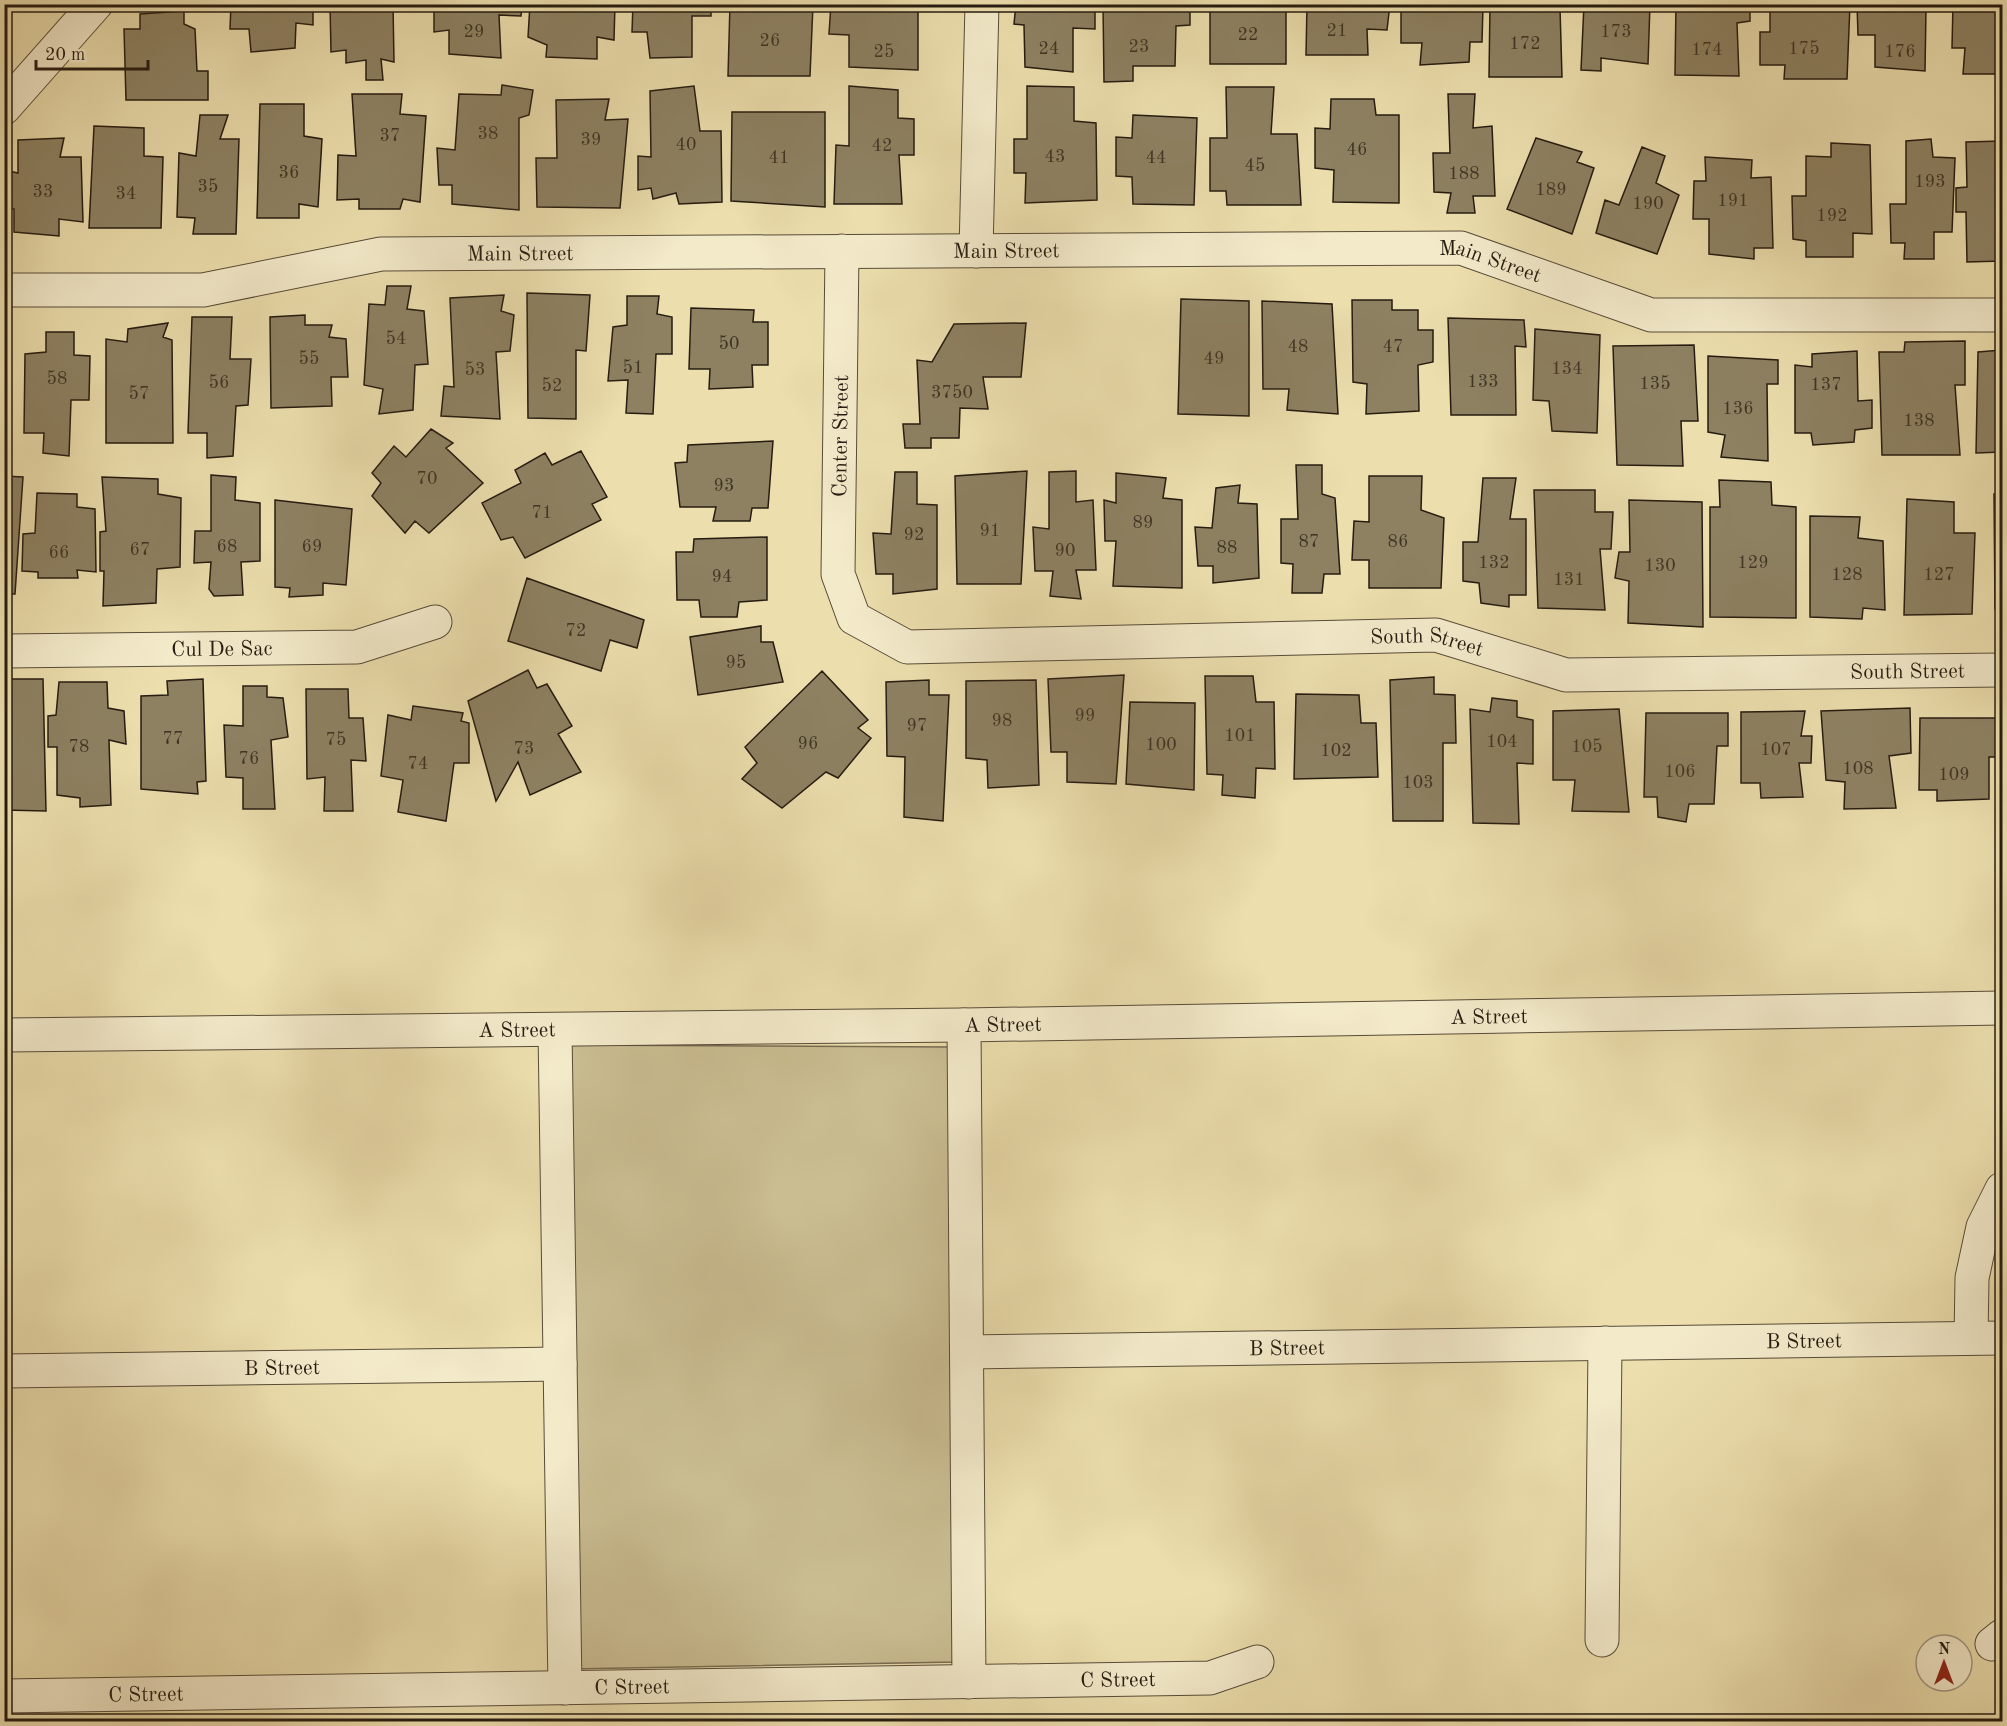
<svg xmlns="http://www.w3.org/2000/svg" width="2007" height="1726" viewBox="0 0 2007 1726" font-family="'Old Standard TT',serif">
<style>
.green{fill:#cabd92;stroke:#786c52;stroke-width:1.5}
.building{fill:#8d8162;stroke:#261c11;stroke-width:1.5}
.lines{fill:none;stroke-linecap:round;stroke-linejoin:round}
.minor-casing{stroke:#584c38;stroke-width:35}
.minor{stroke:#f3eaca;stroke-width:33}
.labels{text-anchor:middle;stroke-width:6;stroke-linejoin:round;paint-order:stroke}
.number-label{font-size:18px;fill:#403525}
.street-label{font-size:21px;fill:#261c11;stroke:#f3eaca}
</style>
<rect width="100%" height="100%" fill="#ecdead"/>
<filter id="stains"><feTurbulence type="fractalNoise" baseFrequency=".00333" numOctaves="4"/><feColorMatrix values="0 0 0 0 .2 0 0 0 0 .09 0 0 0 0 .02 0 0 0 .5 -.17"/></filter>
<radialGradient id="worn" r=".72"><stop offset=".6" stop-color="#630" stop-opacity="0"/><stop offset="1" stop-color="#630" stop-opacity=".3"/></radialGradient>
<!-- green -->
<path class="green" d="M565,1045L952,1047L957,1662L571,1669Z"/>
<!-- building -->
<path class="building" d="M4,4H17L4,16Z
M231,4H313V25L296,23L295,48L251,52L249,29H230Z
M330,4H393L394,62L381,59L383,80H366V60L346,63V50L331,52Z
M434,4H522L521,16L499,15L501,58L449,54V30L434,32Z
M530,4H615L614,40L597,37V59L546,57L547,45L528,37Z
M633,4H711V16H692V57L650,58L647,32H632Z
M730,4H813L810,76H728Z
M831,4H918V70L849,67V35L829,34Z
M1016,4H1095V29L1073,28V72L1025,67L1024,25L1014,24Z
M1103,4H1190V25L1176,26L1175,66H1133V81L1104,82Z
M1210,4H1286V64H1210Z
M1307,4H1390L1387,30L1367,29L1368,55H1306Z
M1401,4L1483,5L1482,42H1470L1469,62L1420,65L1422,43H1401Z
M1490,4H1572V9L1560,8L1562,77H1489Z
M1584,4H1650L1648,64L1601,58V71L1581,70Z
M1676,4H1750V21L1737,23L1739,76L1675,75Z
M1770,4H1850L1847,79H1784L1785,65H1760V32H1770Z
M1857,4H1941V9H1926L1925,71L1875,67V35H1858Z
M1953,4H2002V74H1963L1965,48H1952Z
M184,11V24L195,29L197,71H208V100H126L124,29H140V14Z
M502,85L533,90L529,115L519,118V210L452,204V185H439L437,148L455,150L459,94L501,95Z
M694,86L700,131H721L722,202L679,204L676,193L653,199L651,188L638,190V156L651,157L650,91Z
M849,86L898,90V118L914,119V155H899L902,204H834L836,145L849,146Z
M1027,86L1074,87V121L1096,123L1097,200L1025,203L1026,173H1014V139H1027Z
M1226,87H1274L1271,134H1297L1301,205H1227L1226,191H1210V138H1227Z
M352,94H402L400,114L426,116L420,202L403,199L400,209H359V199L337,200L338,155L356,156Z
M1448,94H1475L1473,128L1492,126L1495,196H1473L1475,213H1447L1451,193L1434,192L1433,153H1450Z
M609,99L605,120L628,119L620,208L537,207L536,158H557L556,100Z
M1331,99H1374L1376,115H1399V203L1333,202L1334,170L1315,168V128L1330,129Z
M260,104H304V136L322,139L318,207L299,204V218H257Z
M732,112H825V207L731,201Z
M200,115H228L220,139H239L236,234H193L195,218L177,217L179,153L196,156Z
M1133,115L1197,118L1194,205L1133,204L1132,177L1116,176V137L1132,138Z
M94,126L144,128V156L163,157L161,228H89Z
M64,138L60,157H81L83,222L59,219V236L14,232V209H4V170L18,173V140Z
M1536,138L1582,152L1577,162L1594,168L1572,234L1507,209Z
M1931,139L1933,157L1955,158L1952,232H1934V259H1904L1905,243H1891L1890,204H1906V141Z
M2002,141V261L1967,262L1966,212H1956V188L1967,187L1966,142Z
M1831,143L1870,145L1872,234L1853,233V257H1806V241L1793,239L1792,196H1806V156L1831,157Z
M1642,147L1665,156L1656,183L1679,195L1657,254L1596,233L1605,200L1619,205Z
M1705,157L1752,160L1751,178L1771,177L1773,248H1754V259L1709,254V219H1693L1694,181H1706Z
M387,286H411L407,309L424,311L428,364L415,365L413,410L379,414L383,389L364,385L369,304L385,305Z
M527,293L590,295L586,351L576,350V419L528,418Z
M504,295L501,311L514,315L510,351L496,352L500,419L441,416L444,386L454,387L450,298Z
M627,296H659L657,314L672,317V354H656L653,414L626,413L628,380L608,381L613,327L627,325Z
M1181,299L1249,301V416L1178,414Z
M1352,300H1392V310H1418V330H1433V362L1418,365L1419,411L1366,414L1367,384L1353,382Z
M1262,301L1332,304L1338,414L1287,410L1289,389H1263Z
M691,308L754,310L753,322H768V365H752L753,387L709,389L710,369H689Z
M305,315V325H332L329,337L346,339L348,377H331L332,406L271,408L270,317Z
M192,317H232L230,359H251L248,405L236,406L233,456L207,458V433H188Z
M1448,318L1524,320L1526,347L1515,346L1516,415H1451Z
M168,323L163,337L172,340L173,443H106V339L127,342L128,329Z
M1026,323L1021,377H983L988,409L960,408L959,438H931V448H905L903,424H920L917,360L932,362L954,324Z
M1535,329L1600,335L1597,433L1552,431L1549,401L1533,400Z
M46,332H74V355L90,356L89,400H71L69,456L43,453L44,433H24L25,354L46,352Z
M1965,341V385H1955L1960,455H1882L1879,352H1904L1905,342Z
M1694,345L1698,421H1681L1683,466L1617,465L1613,346Z
M2002,350V452L1976,453L1978,352Z
M1857,351L1858,401L1872,400V428L1855,430L1854,442L1813,445L1811,433H1795V365L1812,367V354Z
M1708,356L1778,360V384H1767L1768,461L1721,457L1725,435L1708,432Z
M431,429L453,443L446,448L483,483L429,533L415,521L405,533L372,496L381,483L372,473L394,446L406,457Z
M773,441L768,508H752L750,521H713L716,507H680L675,463L687,462L688,445Z
M581,451L607,497L592,504L601,520L525,558L513,537L501,540L482,503L521,483L515,470L545,453L552,465Z
M1296,465H1322V494L1335,498L1340,574H1324L1322,593H1292L1293,564L1281,563V519H1298Z
M1027,471L1021,584H957L955,476Z
M1076,471V502L1093,500L1096,570H1076L1081,599L1050,596L1053,571H1035L1033,527L1049,529V472Z
M895,472H917V504L937,505V589L893,594V574H876L873,533L891,534Z
M1116,473L1166,478L1163,498L1182,500V588L1113,586L1116,541H1105L1104,500L1116,503Z
M211,475L236,477L235,500L260,503V561L241,562L243,595L214,596L209,589L211,562L194,563L195,531H211Z
M4,476L23,477L15,594H4Z
M1369,476H1422L1421,510L1444,518L1441,588H1369V560H1352L1354,521L1369,522Z
M102,477L158,479V494L181,498L180,567L157,569L156,603L103,606L104,571H100V532L106,531Z
M1483,478H1516L1510,519H1526V595H1509V607L1481,603L1479,583L1463,581V542H1478Z
M1719,480L1771,482L1772,505L1796,507V618L1710,617V507H1720Z
M1240,485L1238,503L1257,504L1259,578L1213,583V566H1198L1195,527L1212,528L1216,488Z
M1534,490H1595V512H1613L1611,549H1600L1605,610L1538,608Z
M37,493L77,494V507L95,509L96,572L77,570L78,578H38V572L22,571L23,534L35,533Z
M1994,494H2002V609H1995Z
M1907,499L1954,502V533H1975L1972,614L1904,615Z
M275,500L352,509L346,585L323,583V595L289,597L290,588L275,587Z
M1629,500L1702,502L1703,627L1628,623L1629,581L1615,578L1619,552H1630Z
M1810,516L1860,517L1858,538L1883,541L1885,610L1863,608L1862,619L1810,617Z
M767,537V600L739,602L737,617H701L699,600H677L676,552H693L694,539Z
M527,578L644,620L637,648L610,640L601,671L508,641Z
M761,626V642H773L783,682L698,695L690,637Z
M528,670L537,688L547,684L572,726L558,734L581,772L530,795L518,762L496,801L468,701Z
M822,671L868,720L858,728L871,738L838,778L826,772L782,808L742,779L757,763L745,747Z
M1124,675L1116,784L1067,782V752H1051L1048,679Z
M1205,676H1253L1256,702H1274L1275,769L1256,768L1255,798L1222,795L1223,775L1207,774Z
M1434,677V694L1455,695L1456,743H1443V821H1393L1390,680Z
M4,679H43L46,811L4,810Z
M203,679L206,781L197,782L198,794L141,789V696L168,695L167,681Z
M929,680V695H949L943,821L904,817L905,757L887,756L886,682Z
M1036,680L1039,785L988,788L987,760L966,758V681Z
M59,682H107L108,708L124,711L126,744L109,740L111,805L80,807V798L57,795V747H48V716L56,715Z
M243,686H267V697L283,698L288,737L271,740L275,809H243V778L226,777L224,725L243,726Z
M306,689H348L349,718H363L366,761L351,760L353,811H324L325,777L307,779Z
M1296,694L1359,695L1361,723H1376L1378,777L1294,779Z
M1492,698L1517,701V717L1533,720V764L1517,763L1519,824L1473,823L1470,709L1490,712Z
M1130,702L1195,703L1194,790L1126,784Z
M413,706L463,713L461,721L469,723V763H454L446,821L398,812L403,780L381,776L388,715L411,720Z
M1910,708L1911,753L1889,756L1896,808L1844,809L1845,782L1826,780L1821,711Z
M1619,709L1629,812L1572,811L1575,780H1553V711Z
M1805,711L1801,736H1812L1811,763H1799L1803,797L1761,798L1760,783H1741V712Z
M1646,713H1728V746H1717L1714,804H1689L1686,822L1658,817L1657,797H1644Z
M1920,718H2002V757H1989V799L1937,801V790H1919Z"/>
<g class="lines">
<!-- minor casing -->
<g class="minor-casing">
<g id="minor">
<path d="M4,108L96,4"/>
<path id="s1" d="M842,251L838,574L854,618L907,647L1436,635L1566,675L2002,670"/>
<path d="M976,251L982,4"/>
<path id="s2" d="M4,290H203L381,254L1461,248L1651,315H2002"/>
<path id="s3" d="M4,651L357,647L435,622"/>
<path d="M964,1025L969,1682"/>
<path d="M555,1030L565,1688"/>
<path id="s4" d="M4,1035L964,1025L2002,1008"/>
<path d="M1971,1338L1972,1278L1983,1227L2002,1189"/>
<path id="s5" d="M967,1352L2002,1338"/>
<path id="s6" d="M4,1371L560,1364"/>
<path d="M1602,1640L1605,1343"/>
<path d="M1992,1644L2002,1636"/>
<path id="s7" d="M4,1696L1210,1678L1257,1662"/>
</g>
</g>
<!-- minor -->
<use href="#minor" class="minor"/>
</g>
<g class="labels">
<!-- number labels -->
<g class="number-label">
<text x="1337" y="36">21</text>
<text x="474" y="37">29</text>
<text x="1616" y="37">173</text>
<text x="1248" y="40">22</text>
<text x="770" y="46">26</text>
<text x="1525" y="49">172</text>
<text x="1139" y="52">23</text>
<text x="1049" y="54">24</text>
<text x="1804" y="54">175</text>
<text x="1707" y="55">174</text>
<text x="884" y="57">25</text>
<text x="1900" y="57">176</text>
<text x="488" y="139">38</text>
<text x="390" y="141">37</text>
<text x="591" y="145">39</text>
<text x="686" y="150">40</text>
<text x="882" y="151">42</text>
<text x="1357" y="155">46</text>
<text x="1055" y="162">43</text>
<text x="779" y="163">41</text>
<text x="1156" y="163">44</text>
<text x="1255" y="171">45</text>
<text x="289" y="178">36</text>
<text x="1464" y="179">188</text>
<text x="1930" y="187">193</text>
<text x="208" y="192">35</text>
<text x="1551" y="195">189</text>
<text x="43" y="197">33</text>
<text x="126" y="199">34</text>
<text x="1733" y="206">191</text>
<text x="1648" y="209">190</text>
<text x="1832" y="221">192</text>
<text x="396" y="344">54</text>
<text x="729" y="349">50</text>
<text x="1298" y="352">48</text>
<text x="1393" y="352">47</text>
<text x="309" y="364">55</text>
<text x="1214" y="364">49</text>
<text x="633" y="373">51</text>
<text x="1567" y="374">134</text>
<text x="475" y="375">53</text>
<text x="57" y="384">58</text>
<text x="1483" y="387">133</text>
<text x="219" y="388">56</text>
<text x="1655" y="389">135</text>
<text x="1826" y="390">137</text>
<text x="552" y="391">52</text>
<text x="952" y="398">3750</text>
<text x="139" y="399">57</text>
<text x="1738" y="414">136</text>
<text x="1919" y="426">138</text>
<text x="427" y="484">70</text>
<text x="724" y="491">93</text>
<text x="542" y="518">71</text>
<text x="1143" y="528">89</text>
<text x="990" y="536">91</text>
<text x="914" y="540">92</text>
<text x="1309" y="547">87</text>
<text x="1398" y="547">86</text>
<text x="227" y="552">68</text>
<text x="312" y="552">69</text>
<text x="1227" y="553">88</text>
<text x="140" y="555">67</text>
<text x="1065" y="556">90</text>
<text x="59" y="558">66</text>
<text x="1494" y="568">132</text>
<text x="1753" y="568">129</text>
<text x="1660" y="571">130</text>
<text x="1847" y="580">128</text>
<text x="1939" y="580">127</text>
<text x="722" y="582">94</text>
<text x="1569" y="585">131</text>
<text x="576" y="636">72</text>
<text x="736" y="668">95</text>
<text x="1085" y="721">99</text>
<text x="1002" y="726">98</text>
<text x="917" y="731">97</text>
<text x="1240" y="741">101</text>
<text x="173" y="744">77</text>
<text x="336" y="745">75</text>
<text x="1502" y="747">104</text>
<text x="808" y="749">96</text>
<text x="1161" y="750">100</text>
<text x="79" y="752">78</text>
<text x="1587" y="752">105</text>
<text x="524" y="754">73</text>
<text x="1776" y="755">107</text>
<text x="1336" y="756">102</text>
<text x="249" y="764">76</text>
<text x="418" y="769">74</text>
<text x="1858" y="774">108</text>
<text x="1680" y="777">106</text>
<text x="1954" y="780">109</text>
<text x="1418" y="788">103</text>
</g>
<!-- street labels -->
<g class="street-label">
<text dy="7" stroke="none"><textPath href="#s2" startOffset="1006">Main Street</textPath></text>
<text dy="7" stroke="none"><textPath href="#s2" startOffset="520">Main Street</textPath></text>
<text dy="7" stroke="none"><textPath href="#s2" startOffset="1492">Main Street</textPath></text>
<text transform="translate(840 436) rotate(-89)" y="7">Center Street</text>
<text dy="7" stroke="none"><textPath href="#s1" startOffset="951">South Street</textPath></text>
<text dy="7" stroke="none"><textPath href="#s3" startOffset="218">Cul De Sac</textPath></text>
<text dy="7" stroke="none"><textPath href="#s1" startOffset="1437">South Street</textPath></text>
<text dy="7" stroke="none"><textPath href="#s4" startOffset="1485">A Street</textPath></text>
<text dy="7" stroke="none"><textPath href="#s4" startOffset="999">A Street</textPath></text>
<text dy="7" stroke="none"><textPath href="#s4" startOffset="513">A Street</textPath></text>
<text dy="7" stroke="none"><textPath href="#s5" startOffset="837">B Street</textPath></text>
<text dy="7" stroke="none"><textPath href="#s5" startOffset="320">B Street</textPath></text>
<text dy="7" stroke="none"><textPath href="#s6" startOffset="278">B Street</textPath></text>
<text dy="7" stroke="none"><textPath href="#s7" startOffset="1114">C Street</textPath></text>
<text dy="7" stroke="none"><textPath href="#s7" startOffset="628">C Street</textPath></text>
<text dy="7" stroke="none"><textPath href="#s7" startOffset="142">C Street</textPath></text>
</g>
</g>
<!-- margin -->
<rect width="2007" height="1726" fill="none" stroke="#ecdead" stroke-width="24"/>
<rect x="6" y="6" width="1995" height="1714" fill="none" stroke="#261c11" stroke-width="3"/>
<rect x="12" y="12" width="1983" height="1702" fill="none" stroke="#261c11" stroke-width="1.5"/>
<!-- north arrow -->
<g transform="translate(1944 1663)"><circle r="28" fill="#f3eaca" stroke="#a19880" stroke-width="1.5"/>
<path d="M0-4.5L10 22L0 15L-10 22Z" fill="#8f2418"/>
<text y="-9" font-size="16" font-weight="bold" text-anchor="middle" fill="#261c11">N</text>
</g>
<!-- scale -->
<path d="M36 60v9h112v-9" fill="none" stroke="#261c11" stroke-width="3"/>
<text x="45" y="60" font-size="18" fill="#261c11" stroke="#f3eaca" stroke-width="4.5" paint-order="stroke">20 m</text>
<rect width="100%" height="100%" filter="url(#stains)"/>
<rect width="100%" height="100%" fill="url(#worn)"/>
</svg>
